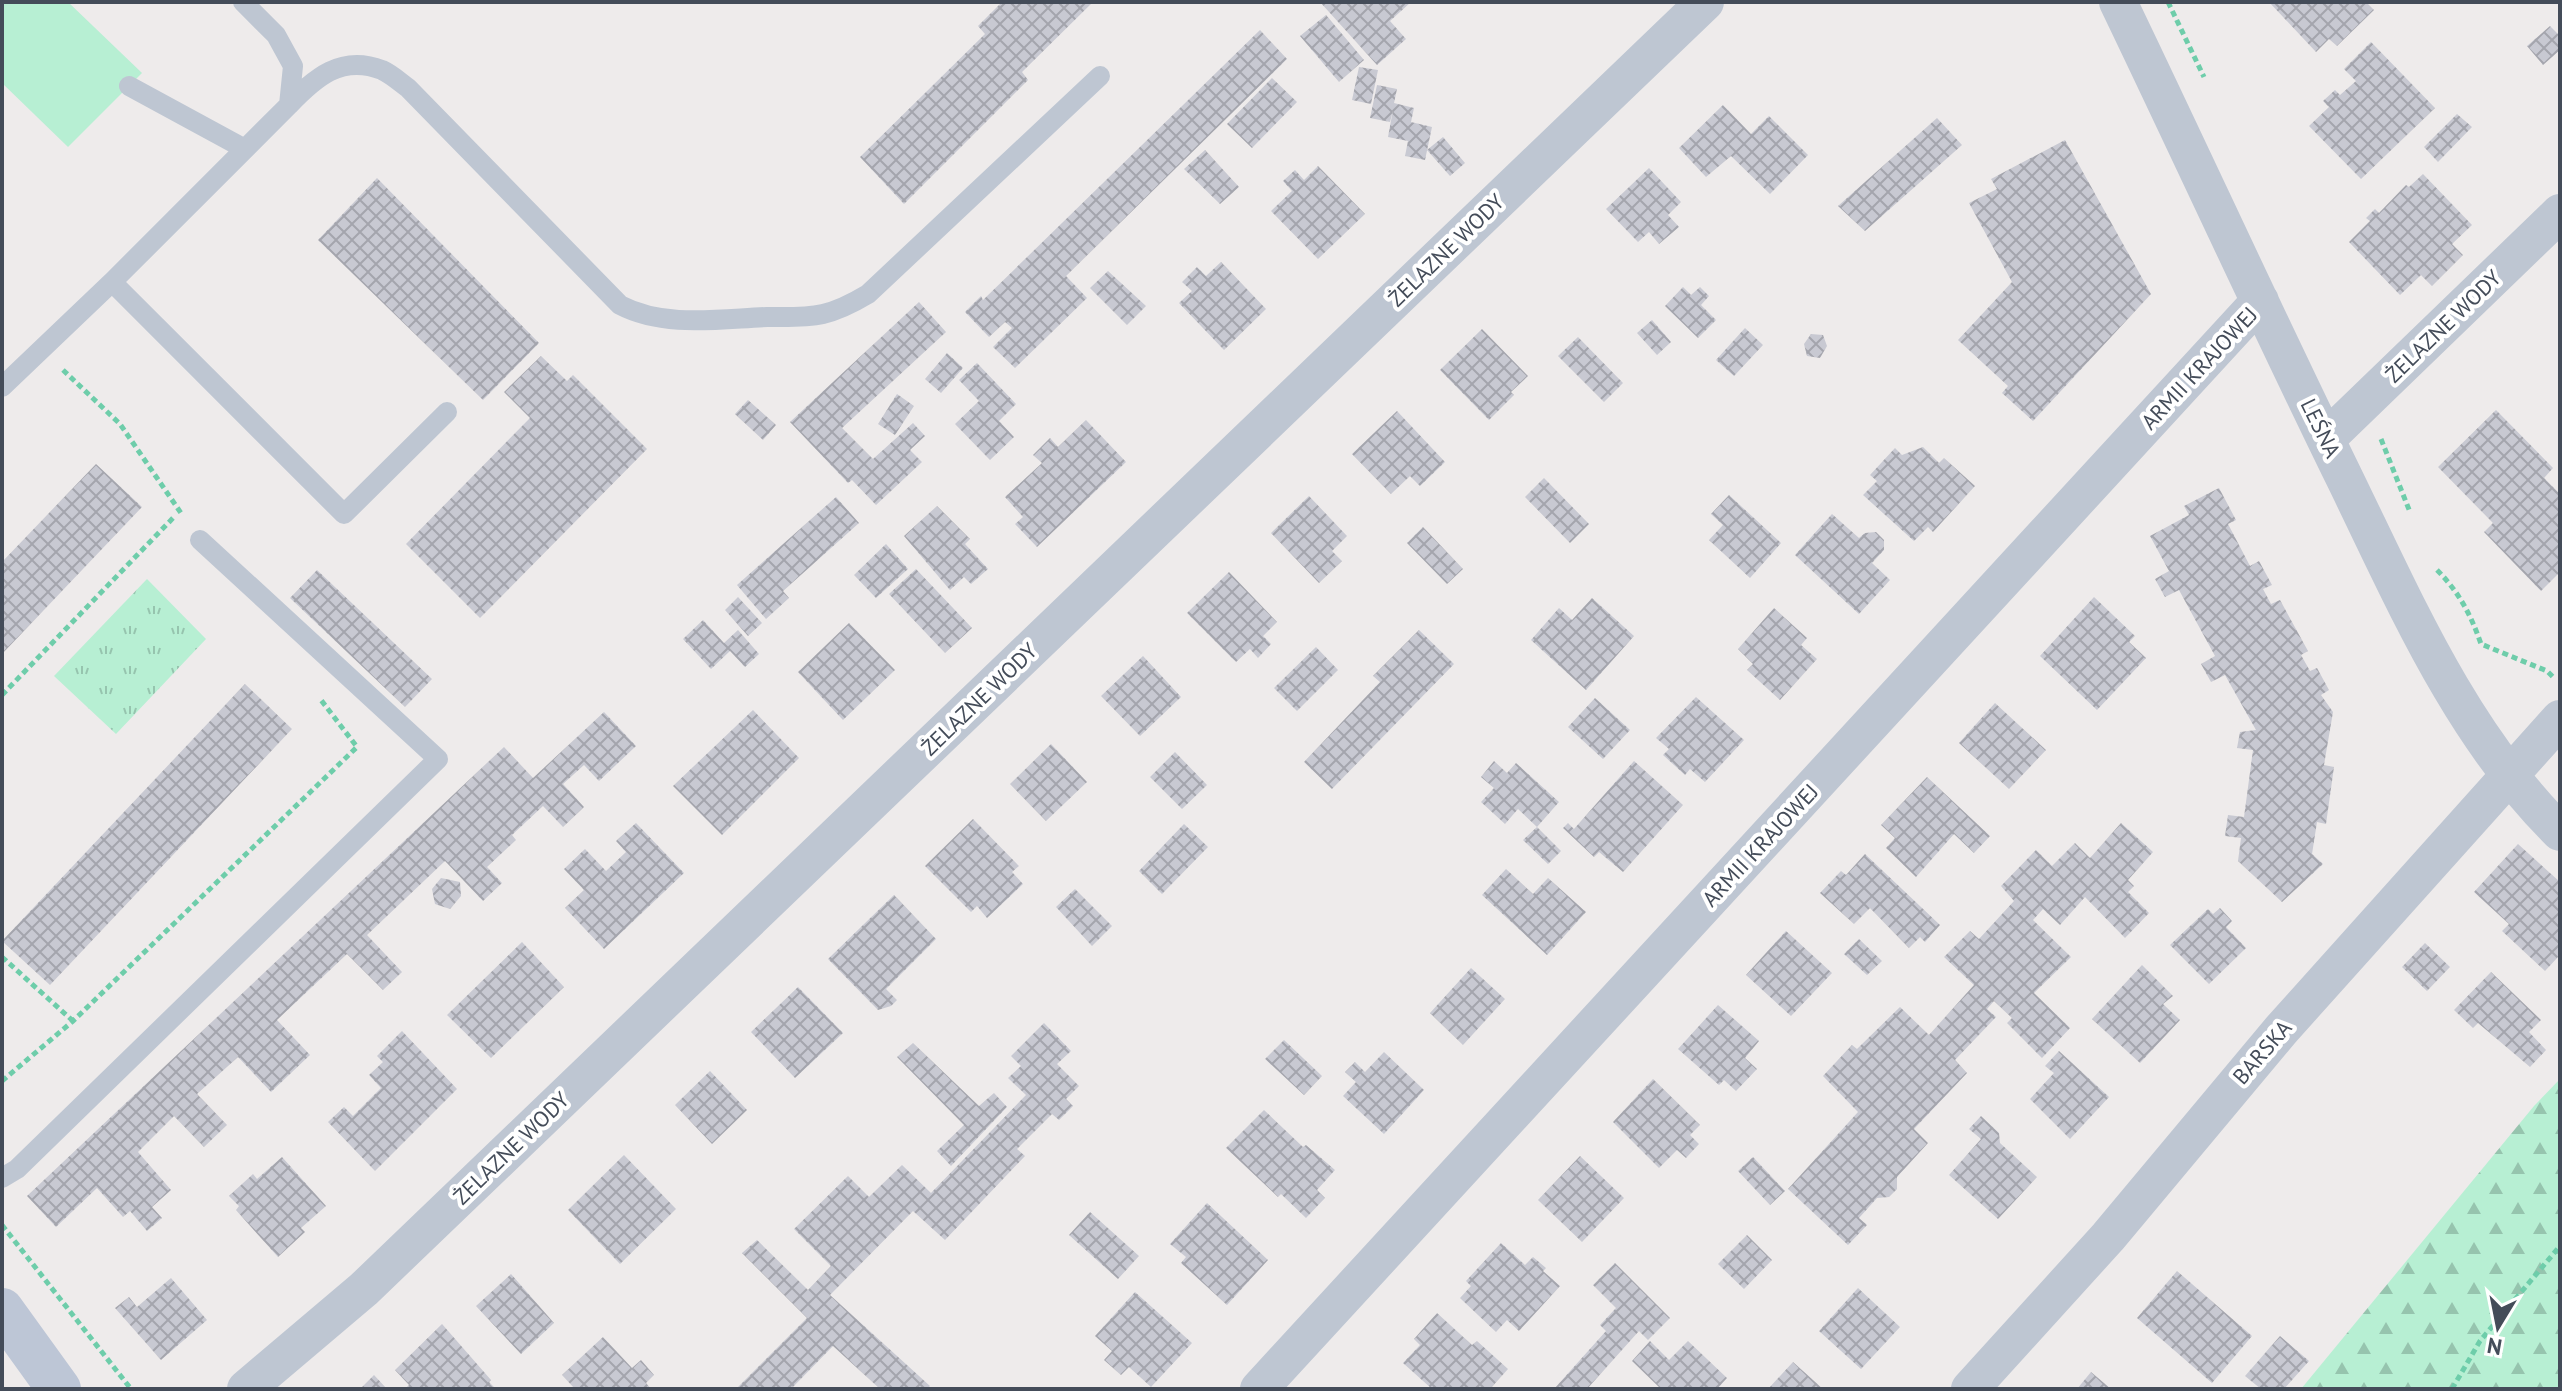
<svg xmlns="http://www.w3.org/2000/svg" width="2562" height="1391" viewBox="0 0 2562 1391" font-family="'PT Sans',sans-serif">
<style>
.grass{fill:url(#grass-tufts)}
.forest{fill:url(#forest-firs)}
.pitch{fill:#b7efd3}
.building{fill:url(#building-cross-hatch)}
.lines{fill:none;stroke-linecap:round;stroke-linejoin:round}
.path{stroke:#6ecdaa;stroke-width:5;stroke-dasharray:6 4;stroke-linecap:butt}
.lane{stroke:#bec6d2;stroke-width:20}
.street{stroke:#bec6d2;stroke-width:38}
.secondary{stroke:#bdc6d6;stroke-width:44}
.labels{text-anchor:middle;stroke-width:8;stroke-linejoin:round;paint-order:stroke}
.street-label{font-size:22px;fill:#444c59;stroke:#fff}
</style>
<defs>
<pattern id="grass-tufts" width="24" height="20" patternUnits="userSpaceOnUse" patternTransform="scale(2)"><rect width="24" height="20" fill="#b7efd3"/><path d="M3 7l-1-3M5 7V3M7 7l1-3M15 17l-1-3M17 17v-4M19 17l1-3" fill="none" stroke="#96c4ae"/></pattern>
<pattern id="forest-firs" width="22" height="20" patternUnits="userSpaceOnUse" patternTransform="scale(2)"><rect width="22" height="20" fill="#b7efd3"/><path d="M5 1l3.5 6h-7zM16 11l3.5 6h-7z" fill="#96c4ae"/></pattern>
<pattern id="building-cross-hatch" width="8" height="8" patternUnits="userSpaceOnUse" patternTransform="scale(2)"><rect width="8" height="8" fill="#c8c9d2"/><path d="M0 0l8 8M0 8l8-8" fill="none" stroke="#a4a5ad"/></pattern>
</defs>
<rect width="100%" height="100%" fill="#eeebeb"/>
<!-- grass -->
<path class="grass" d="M147,579L206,639L116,734L54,676Z"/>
<!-- forest -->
<path class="forest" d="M2560,1079V1389H2301L2534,1106Z"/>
<!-- pitch -->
<path class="pitch" d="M2,2H68L142,73L68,147L2,83Z"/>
<!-- building -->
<path class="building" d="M1002,2H1093L1022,72L1028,80L904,204L860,157L985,34L978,26Z
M1320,2H1411L1390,21L1406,39L1377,65Z
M2269,2H2366L2374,10L2337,46L2329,39L2316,52Z
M1326,15L1364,60L1339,82L1300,36Z
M2550,26L2560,36V50L2543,65L2527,46Z
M1260,30L1287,59L1066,276L1087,298L1015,368L993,347L1012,328L1005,322L989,337L965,312L981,296L983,300Z
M2371,42L2435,108L2361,179L2309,126L2329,107L2323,101L2335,90L2340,95L2356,81L2344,69Z
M1359,67L1378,70L1371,104L1352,100Z
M1272,78L1297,102L1252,148L1227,124Z
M1377,85L1397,89L1394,103L1414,108L1411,122L1432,127L1425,160L1405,156L1408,141L1388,137L1393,110L1390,122L1370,118Z
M1723,105L1751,134L1769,116L1808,155L1770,194L1731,156L1706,177L1679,148Z
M2457,114L2472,127L2438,162L2424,147Z
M1937,118L1962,145L1865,231L1838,206Z
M1443,137L1465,163L1450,176L1427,150Z
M2065,140L2151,294L2033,421L2002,393L2008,386L1958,340L2012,282L1969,203L1997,189L1991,179Z
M1205,150L1239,187L1220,204L1184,169Z
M1318,166L1365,214L1318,259L1271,211L1292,191L1283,181L1295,170L1304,180Z
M1649,168L1681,202L1668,215L1679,227L1659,244L1649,232L1638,242L1606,209Z
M2423,174L2472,225L2452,244L2463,255L2432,286L2421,275L2400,295L2349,242L2370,221L2366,218L2375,209L2379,213L2406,185L2409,187Z
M377,178L539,343L483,400L318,240Z
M1221,262L1266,309L1224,350L1179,303L1192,291L1182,282L1197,267L1206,276Z
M1108,271L1146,306L1127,325L1090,288Z
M1683,287L1691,295L1700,287L1709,296L1701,305L1716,320L1698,338L1665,306Z
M919,302L946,332L842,428L873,459L913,423L925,436L910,450L922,462L876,505L852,480L848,483L790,422Z
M1652,320L1671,342L1657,355L1637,333Z
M1745,328L1763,345L1734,376L1716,360Z
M1482,329L1528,376L1511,392L1514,395L1489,420L1440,370Z
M1811,334L1823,335L1827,346L1820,358L1807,356L1804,344Z
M1578,337L1623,383L1604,402L1558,356Z
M947,353L963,368L941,393L925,379Z
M541,356L567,381L573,375L647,449L480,618L406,544L530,418L504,392Z
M977,363L1016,404L999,421L1014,437L990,460L955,424L979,401L959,380Z
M897,394L914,406L895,435L878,424Z
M748,400L776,425L763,440L735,414Z
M2496,410L2553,468L2544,478L2560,494V572L2541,591L2484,532L2493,523L2438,467Z
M1397,411L1445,462L1420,486L1410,476L1391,494L1352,454Z
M1086,420L1126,462L1037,547L1015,524L1023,517L1005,497L1042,463L1033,455L1050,438L1058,447Z
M1923,447L1939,463L1944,458L1975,486L1933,532L1928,527L1914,541L1863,495L1877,481L1870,475L1895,448L1902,455Z
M96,464L142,507L2,654V562Z
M1544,478L1589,524L1570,543L1525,497Z
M2219,488L2236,520L2228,524L2250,566L2259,561L2272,585L2263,589L2271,604L2280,600L2308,651L2301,655L2310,671L2317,668L2329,690L2321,695L2333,712L2324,765L2334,767L2326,824L2317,822L2312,854L2323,864L2282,902L2238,861L2241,838L2225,836L2228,815L2244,817L2253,750L2237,748L2240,732L2256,730L2225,675L2211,682L2201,664L2215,656L2179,590L2165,597L2155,579L2169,571L2150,536L2189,515L2184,506Z
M1729,495L1781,543L1750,578L1709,540L1723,525L1711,514Z
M1309,496L1347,536L1332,551L1342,561L1319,583L1271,533Z
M836,497L859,523L783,591L789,598L766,619L737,585Z
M937,506L970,539L965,544L988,569L971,584L964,577L950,590L904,536Z
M1832,514L1859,538L1865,533L1876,532L1884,540V550L1872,563L1890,580L1859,614L1795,555Z
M1423,527L1463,569L1447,584L1407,543Z
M886,544L908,569L876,598L854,575Z
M916,569L972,628L945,653L889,594Z
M317,570L432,679L405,707L290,598Z
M1229,572L1277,622L1263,636L1271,644L1258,658L1250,649L1236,662L1187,613Z
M738,597L762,623L748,636L725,610Z
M2094,597L2135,636L2129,642L2146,658L2097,710L2040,656Z
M1592,598L1634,636L1586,690L1531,640L1559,608L1572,620Z
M1774,608L1807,638L1801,645L1817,659L1780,700L1747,670L1753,664L1738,649Z
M703,620L724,643L738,630L759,654L745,667L730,651L711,669L683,639Z
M849,623L895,670L843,720L798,672Z
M1419,630L1454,664L1332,789L1304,762L1380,682L1373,676Z
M1316,647L1338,670L1297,711L1274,688Z
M1143,656L1181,697L1140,736L1101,696Z
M245,684L292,729L50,985L2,941Z
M1696,697L1744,740L1705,782L1690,769L1685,775L1663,755L1669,749L1656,738Z
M1595,698L1630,730L1603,759L1568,727Z
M1995,703L2046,750L2009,789L1959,743Z
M753,710L799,758L722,835L673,786Z
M604,712L636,746L599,781L584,765L563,784L584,807L563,827L543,806L512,835L516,840L487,867L502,883L483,901L445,861L367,935L402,972L383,990L347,954L277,1020L310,1055L271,1092L238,1057L197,1094L227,1125L204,1147L174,1116L138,1152L171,1190L152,1207L162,1218L147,1231L130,1211L123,1217L97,1188L56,1227L27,1196L504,747L533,778Z
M1051,744L1087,782L1046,821L1010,784Z
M1175,752L1207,785L1182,809L1150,777Z
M1494,761L1507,773L1516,763L1559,802L1537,827L1518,809L1505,824L1481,802L1494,788L1481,777Z
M1634,761L1683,805L1623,872L1599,852L1594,857L1563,828L1568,823L1574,829Z
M1927,777L1990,836L1974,853L1954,834L1916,877L1886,848L1895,838L1881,825Z
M973,819L1019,866L1012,872L1023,884L987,918L977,906L971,912L925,866Z
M636,823L684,873L604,949L565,908L584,890L564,869L585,849L606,871L626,852L616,841Z
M2121,823L2153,852L2128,880L2134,886L2128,892L2149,913L2125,938L2085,897L2060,925L2043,909L2033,920L2071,957L2034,993L2070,1028L2042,1058L2007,1023L2012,1018L1994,1001L1987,1009L1996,1017L1955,1060L1967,1073L1914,1129L1928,1143L1897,1177V1189L1889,1197L1877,1198L1859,1218L1867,1225L1848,1245L1788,1189L1858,1112L1823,1076L1852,1045L1857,1049L1900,1007L1929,1035L1974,985L1944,957L1970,931L1979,939L2014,901L2001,886L2036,850L2052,866L2075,843L2090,858Z
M1184,824L1208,847L1162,894L1139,871Z
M1537,827L1561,851L1548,864L1523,840Z
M2518,844L2560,882V959L2558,957L2545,971L2502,931L2509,924L2474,892Z
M1865,854L1940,925L1925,942L1920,937L1909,948L1870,908L1854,924L1820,893L1841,871L1846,875Z
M1506,869L1533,894L1548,878L1586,912L1547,955L1482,895Z
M441,878L460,882L461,896L450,909L435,904L432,889Z
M1075,889L1112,926L1092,946L1056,907Z
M894,895L936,939L886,989L897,1000L891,1006L878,1010L828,959Z
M2220,908L2232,921L2226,927L2246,948L2209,984L2170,945L2208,909L2213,914Z
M1786,931L1832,973L1791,1016L1746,975Z
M1859,939L1882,961L1867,975L1844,954Z
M522,942L564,987L491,1058L447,1015Z
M2425,943L2450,967L2427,991L2402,967Z
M2142,965L2173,996L2163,1004L2180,1020L2140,1063L2092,1019Z
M1471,968L1505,999L1463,1045L1430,1013Z
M2491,972L2541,1020L2529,1032L2546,1050L2530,1067L2478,1023L2473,1028L2454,1010Z
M798,987L843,1033L795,1078L751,1032Z
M1718,1005L1759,1041L1745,1058L1757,1069L1736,1091L1724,1080L1719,1085L1678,1049Z
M1044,1023L1071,1051L1057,1064L1079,1086L1066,1099L1073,1106L1059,1120L1052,1114L1017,1149L1025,1156L945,1240L913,1211L830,1295L930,1386L927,1389H880L833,1346L791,1389H736L807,1318L742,1253L757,1240L808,1290L831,1266L794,1229L848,1176L869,1197L902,1165L931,1193L1026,1095L1008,1078L1021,1066L1011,1056Z
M402,1031L457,1089L375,1171L328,1122L344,1107L353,1116L381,1088L369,1075L383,1062L377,1056Z
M1284,1040L1322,1076L1304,1095L1265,1059Z
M913,1043L979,1106L994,1093L1007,1107L951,1166L937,1151L964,1125L897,1057Z
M2059,1051L2109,1097L2070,1139L2030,1099L2054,1073L2045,1066Z
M1384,1052L1424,1090L1384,1134L1343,1096L1356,1082L1345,1072L1355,1062L1365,1072Z
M710,1071L747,1110L712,1144L675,1105Z
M1653,1079L1700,1125L1690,1135L1699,1144L1686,1158L1677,1150L1659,1168L1613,1122Z
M1264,1110L1303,1147L1306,1145L1335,1170L1317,1190L1325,1198L1306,1218L1281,1194L1278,1197L1226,1148Z
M1981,1116L1999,1133L2000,1143L2037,1177L1998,1219L1949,1175L1981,1139L1969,1129Z
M624,1155L676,1209L620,1264L568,1210Z
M1580,1156L1624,1198L1582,1242L1538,1200Z
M282,1157L326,1206L301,1228L305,1232L278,1257L236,1210L239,1206L229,1196L253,1174L257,1179Z
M1753,1157L1785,1191L1770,1205L1738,1171Z
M1207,1203L1268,1260L1227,1305L1181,1263L1186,1257L1170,1244Z
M1090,1212L1139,1256L1118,1279L1069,1235Z
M1747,1235L1772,1260L1744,1289L1718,1264Z
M1501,1243L1525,1265L1533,1257L1546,1268L1543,1271L1560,1286L1519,1331L1507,1320L1496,1332L1460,1298L1471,1286L1466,1281Z
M1615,1263L1670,1318L1648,1340L1639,1331L1587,1389H1554L1606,1331L1600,1325L1616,1308L1593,1285Z
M2177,1271L2252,1336L2212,1383L2137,1318Z
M511,1274L554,1323L521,1354L476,1306Z
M171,1278L207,1320L161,1360L115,1308L129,1297L137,1307Z
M1858,1288L1900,1327L1861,1369L1819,1331Z
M1135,1292L1192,1343L1151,1387L1129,1367L1121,1375L1104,1360L1112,1351L1095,1336Z
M1437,1313L1472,1345L1477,1341L1508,1369L1490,1389H1432L1403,1363L1420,1345L1414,1339Z
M442,1324L491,1380L489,1382L496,1389H405L409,1385L395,1370Z
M2280,1336L2309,1361L2284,1389H2261L2245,1376Z
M603,1337L632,1368L641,1360L654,1375L646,1383L651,1389H575L562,1375Z
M1650,1341L1669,1360L1688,1341L1727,1378L1717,1389H1661L1632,1361Z
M1793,1362L1823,1389H1768Z
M2091,1372L2111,1389H2077Z
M374,1375L387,1389H360Z"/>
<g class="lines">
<!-- path -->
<path class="path" d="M2168,2L2204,77
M63,370L120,424L183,516
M2381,439L2410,512
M2437,570C2459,592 2471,615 2481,644L2547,671L2555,679
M2,695L173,518
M2,957L73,1021
M2,1081L73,1021L357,747L321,700
M2,1225L131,1389
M2452,1389L2480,1341L2560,1246"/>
<!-- lane -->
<path class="lane" d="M129,86L245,149
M289,105C315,78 341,54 382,70C391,74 400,82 408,88L620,305C664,328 718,319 767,317C785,317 805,318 823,314C840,310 853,303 868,294L1100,76
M112,282L344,514L447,412
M2,387L112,282L289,105L293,66L276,35L243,2
M2,1178L17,1169L438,759L200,540"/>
<!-- street -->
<path class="street" d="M2118,2C2194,160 2267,320 2344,477C2405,602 2460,733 2560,832
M2326,439L2560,213
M246,1389L364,1289L1705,2
M1259,1389L2260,301
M1970,1389L2108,1237L2281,1030L2560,719"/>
<!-- secondary -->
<path class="secondary" d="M2,1310L59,1389"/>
</g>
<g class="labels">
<!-- street labels -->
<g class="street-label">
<text transform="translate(1446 250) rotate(-44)" y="8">ŻELAZNE WODY</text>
<text transform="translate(2443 326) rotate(-44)" y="8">ŻELAZNE WODY</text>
<text transform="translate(2199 368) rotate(-47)" y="8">ARMII KRAJOWEJ</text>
<text transform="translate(2321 428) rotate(64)" y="8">LEŚNA</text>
<text transform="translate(979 699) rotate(-44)" y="8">ŻELAZNE WODY</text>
<text transform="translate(1760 845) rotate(-47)" y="8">ARMII KRAJOWEJ</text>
<text transform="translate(2262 1052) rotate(-49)" y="8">BARSKA</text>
<text transform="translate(511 1148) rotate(-44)" y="8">ŻELAZNE WODY</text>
</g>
</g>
<!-- border -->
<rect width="2562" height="1391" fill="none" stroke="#444c59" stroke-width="8"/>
<!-- north arrow -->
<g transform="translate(2498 1327) rotate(190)" stroke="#ffffff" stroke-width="6" paint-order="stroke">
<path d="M0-6L14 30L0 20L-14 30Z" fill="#444c59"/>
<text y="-12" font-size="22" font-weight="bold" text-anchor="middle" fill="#444c59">N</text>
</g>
</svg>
